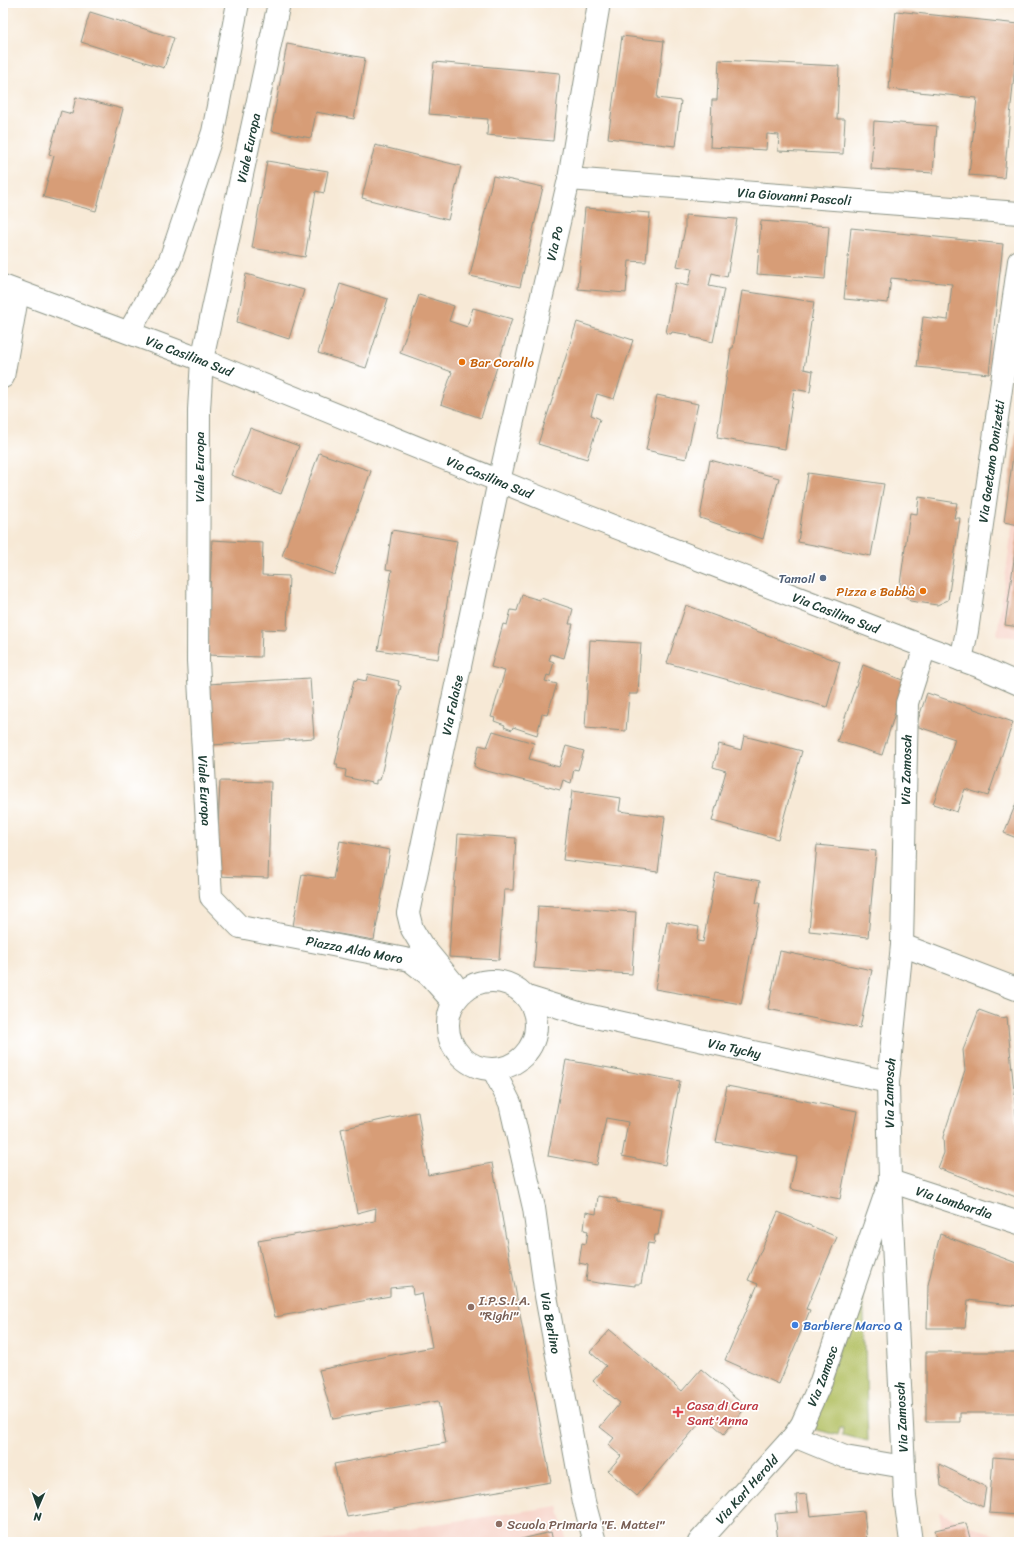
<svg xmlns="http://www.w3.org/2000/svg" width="1022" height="1545" viewBox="0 0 1022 1545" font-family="Sriracha,sans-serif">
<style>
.built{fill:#f7d1c6}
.green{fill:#b2c062;stroke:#687e4b}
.building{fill:#d79d77}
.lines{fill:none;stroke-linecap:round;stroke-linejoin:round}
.minor-casing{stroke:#8b9385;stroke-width:24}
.major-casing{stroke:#8b9385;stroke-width:24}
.minor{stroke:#fff;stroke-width:22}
.major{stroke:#fff;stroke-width:22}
.food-dot{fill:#e8710a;stroke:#fff;stroke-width:1.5}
.service-dot{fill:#5c6f8a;stroke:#fff;stroke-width:1.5}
.education-dot{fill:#8d6e63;stroke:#fff;stroke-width:1.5}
.shop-dot{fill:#3f7fe0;stroke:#fff;stroke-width:1.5}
.health-dot{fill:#e0444e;stroke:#fff;stroke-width:1.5}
.labels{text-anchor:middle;stroke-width:3.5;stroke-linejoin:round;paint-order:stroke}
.street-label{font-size:13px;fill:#1f3d34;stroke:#fff}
.food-label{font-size:13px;fill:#c56008;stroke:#fff;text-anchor:start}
.service-label{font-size:13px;fill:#4e5e75;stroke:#fff;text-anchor:end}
.education-label{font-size:13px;fill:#785e54;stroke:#fff;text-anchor:start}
.shop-label{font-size:13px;fill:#366cbe;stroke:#fff;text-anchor:start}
.health-label{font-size:13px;fill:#be3a42;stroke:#fff;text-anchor:start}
</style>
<rect width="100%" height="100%" fill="#fff"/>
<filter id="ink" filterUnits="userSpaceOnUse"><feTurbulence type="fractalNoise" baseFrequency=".025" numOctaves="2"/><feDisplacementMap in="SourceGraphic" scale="8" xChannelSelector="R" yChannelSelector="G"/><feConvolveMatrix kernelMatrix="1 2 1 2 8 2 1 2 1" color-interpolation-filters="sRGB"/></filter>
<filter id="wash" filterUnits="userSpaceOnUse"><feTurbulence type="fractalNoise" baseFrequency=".012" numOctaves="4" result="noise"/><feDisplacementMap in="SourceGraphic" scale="16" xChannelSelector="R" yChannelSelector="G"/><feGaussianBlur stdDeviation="0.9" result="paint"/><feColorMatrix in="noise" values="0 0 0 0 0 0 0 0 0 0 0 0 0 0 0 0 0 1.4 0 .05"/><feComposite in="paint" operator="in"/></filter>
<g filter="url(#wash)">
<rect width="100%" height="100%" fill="#f7e9d6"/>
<!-- built -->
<path class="built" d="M1019,479V638L997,635Z
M558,1506L567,1542H314Z
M939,1512L1011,1542H945Z"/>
<!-- green -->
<path class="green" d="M863,1282L868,1441L842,1435L843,1428H840L838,1435L813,1429L812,1426Z"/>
<g id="blocks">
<!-- building -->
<path class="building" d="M896,11L1019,24L1004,178L969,175L977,98L889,89Z
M90,12L174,38L164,68L81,42Z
M622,36L664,41L657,98L681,101L675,146L608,138Z
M287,44L365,58L354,119L316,112L311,138L271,131Z
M719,60L839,66L837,119H845L843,154L778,151L779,135L767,134L766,150L710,147L712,100H717Z
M434,62L560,73L553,141L487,135L488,119L429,114Z
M76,97L123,109L96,211L43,197L54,156L49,154L61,111L72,114Z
M874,121L937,126L933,173L871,169Z
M375,145L461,166L448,220L362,198Z
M267,161L328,171L324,193L316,191L305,257L252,248Z
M493,176L543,187L520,287L470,276Z
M585,208L650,213L646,262L629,261L626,293L578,289Z
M685,215L737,219L727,277L712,273L709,286L724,289L713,342L691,337V335L672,332L671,334L666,333L675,283L688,286L692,269L677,266L685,229Z
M761,221L829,226L825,279L757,274Z
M851,228L1003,244L989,374L917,367L923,317L948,320L952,284L891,278L888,303L844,299Z
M246,274L304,290L289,339L237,322Z
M340,284L388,299L366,368L318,353Z
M742,291L814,302L804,369L813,371L810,392L794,389L785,449L717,438L731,348H733Z
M419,295L454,306L449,321L467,327L473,308L512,319L481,418L441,404L452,372L400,353Z
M577,322L633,340L614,399L597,394L591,415L600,419L587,459L538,444Z
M657,395L698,404L686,459L646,450Z
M1018,419H1019V525L1004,522Z
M250,428L299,446L281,494L231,475Z
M319,453L371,471L335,575L282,556Z
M710,460L779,478L763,539L700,518Z
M808,473L884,484L871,556L798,542Z
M919,497L957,503L954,518H960L948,600L937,605L910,601L899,591L910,513L917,514Z
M392,530L457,541L438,659L378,650L392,570L386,569Z
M1018,531H1019V627L1005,625Z
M212,540L263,543L262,575L289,576L287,630L262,629L261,657L207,655Z
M522,595L540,600L541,598L573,609L569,624H573L564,658L551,654L549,660L554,662L550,676L547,675L545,681L557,684L547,715L542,714L537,735L513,727L512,730L504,727L505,725L494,721L495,718L491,717L505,671L491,667L503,624L507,625L511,610L517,611Z
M686,605L840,662L827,707L667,663Z
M590,640L641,643L638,694H629L626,731L585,728Z
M863,665L905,681L882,755L837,741Z
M368,674L399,681L398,685L401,686L380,780H376V784L345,777L346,770L337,768L338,764H335L354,680L357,681V679L366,681Z
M310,678L314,738L212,745L208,684Z
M927,693L1013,722L988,796L965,789L957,812L933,804L955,739L916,726Z
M493,731L534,743L529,759L559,767L566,746L584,751L578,770L574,769L571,783L563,780L560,790L479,769L474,766L479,745L487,747Z
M744,736L802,751L778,839L712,821L726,771L713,767L719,744L741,750Z
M220,781L271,782L268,878L216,876Z
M572,791L621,798L619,811L665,817L658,872L563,860Z
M1019,796V839L1004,833Z
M458,834L516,838L513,890H504L499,960L449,957Z
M340,841L390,850L374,940L293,926L302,874L333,879Z
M817,845L876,851L868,937L809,931Z
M716,873L760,881L756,903H760L741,1004L655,989L667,921L699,927L697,941L703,942Z
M538,906L636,912L632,974L534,968Z
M780,951L872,970L860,1028L768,1009Z
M979,1010L1001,1018L1007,1017L1019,1145V1190L1016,1197L938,1168L944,1153L943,1137L965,1070L963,1050Z
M566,1060L680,1081L665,1165L622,1156L628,1122L606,1118L597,1165L548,1156Z
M727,1086L857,1111L840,1199L790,1189L797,1157L716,1142Z
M418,1112L428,1175L492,1163L551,1482L347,1517L334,1464L446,1443L438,1401L333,1419L319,1370L432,1347L422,1293L413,1295L412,1286L390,1288V1296L275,1317L258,1241L375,1221L376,1208L357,1213L341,1129Z
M598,1196L617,1199V1202L662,1209L658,1235H655L654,1244L648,1243L641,1284H635V1286L604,1282L605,1284L586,1281L588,1265L579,1263L582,1243L586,1244L588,1231L584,1230L586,1212L596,1214Z
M778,1212L837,1237L806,1309L810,1310L779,1384L725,1360L758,1284L748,1280Z
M940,1234L1019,1264V1306L968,1300L965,1328H927L928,1285Z
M610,1330L682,1391L701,1369L746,1407L724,1434L705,1417L637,1496L608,1471L621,1456L608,1445L614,1438L600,1427L620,1403L593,1381L606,1366L590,1352Z
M926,1352H1019V1413H960V1422H926Z
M993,1457L1019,1459V1515L989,1513Z
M939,1464L986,1487L983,1507L941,1486Z
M807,1494L810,1516L864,1511L867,1542H778L775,1514L798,1512L796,1495Z
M966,1523L971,1542H938L935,1530Z
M551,1532L553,1542H513V1541Z"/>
</g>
</g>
<g filter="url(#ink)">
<use href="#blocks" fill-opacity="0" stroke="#8b9385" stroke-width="1"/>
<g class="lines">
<!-- minor casing -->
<g class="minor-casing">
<g id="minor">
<path id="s1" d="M279,3L202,360L199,410L198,661L211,897L240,927L410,960L429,975L453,1002"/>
<path id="s2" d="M569,179L1019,213"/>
<path d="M129,332L170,260L213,132L238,3"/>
<path d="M3,377L18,292"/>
<path id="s3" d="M961,660L967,631L1019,261"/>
<path d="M902,945L1019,990"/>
<circle cx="492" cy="1025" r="44"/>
<path id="s4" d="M453,983L421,944L412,929L408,913L499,481L569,179L599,3"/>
<path id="s5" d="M527,997L582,1014L888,1082"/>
<path id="s6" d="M493,1069L510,1103L534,1208L546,1296L584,1502L595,1542"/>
<path d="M794,1436L845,1457L904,1467"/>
<path id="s7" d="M699,1542L794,1436L802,1424L820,1384L890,1181L1019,1223"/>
<path id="s8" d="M911,1542L905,1497L904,1467L890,1181L888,1082L902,945L907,703L925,647"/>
</g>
</g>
<!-- major casing -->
<g class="major-casing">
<g id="major">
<path id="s9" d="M3,286L202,360L561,506L925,647L978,666L1019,684"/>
</g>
</g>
<!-- minor -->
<use href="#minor" class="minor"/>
<!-- major -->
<use href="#major" class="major"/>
</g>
</g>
<!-- markers -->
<g class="food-dot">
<circle cx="462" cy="362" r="4"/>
<circle cx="923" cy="591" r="4"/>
</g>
<circle class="service-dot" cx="823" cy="578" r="4"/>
<g class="education-dot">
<circle cx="471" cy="1307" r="4"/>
<circle cx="499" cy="1524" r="4"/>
</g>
<circle class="shop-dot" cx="795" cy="1325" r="4"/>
<path class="health-dot" d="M676 1406h4v4h4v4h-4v4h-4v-4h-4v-4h4z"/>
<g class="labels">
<!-- street labels -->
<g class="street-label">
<text transform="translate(248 148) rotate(-78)" y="5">Viale Europa</text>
<text dy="5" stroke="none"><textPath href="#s2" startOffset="226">Via Giovanni Pascoli</textPath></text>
<text dy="5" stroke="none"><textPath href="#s4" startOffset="770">Via Po</textPath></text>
<text dy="5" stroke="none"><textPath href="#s9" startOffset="199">Via Casilina Sud</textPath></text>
<text dy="5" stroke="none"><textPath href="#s3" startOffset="201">Via Gaetano Donizetti</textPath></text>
<text transform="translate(199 467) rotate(-90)" y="5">Viale Europa</text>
<text dy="5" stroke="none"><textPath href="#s9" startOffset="523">Via Casilina Sud</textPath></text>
<text dy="5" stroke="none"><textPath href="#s9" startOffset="895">Via Casilina Sud</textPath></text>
<text dy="5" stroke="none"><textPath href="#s4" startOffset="297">Via Falaise</textPath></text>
<text dy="5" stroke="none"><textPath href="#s8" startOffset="774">Via Zamosch</textPath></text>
<text dy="5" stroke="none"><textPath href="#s1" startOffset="796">Viale Europa</textPath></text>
<text dy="5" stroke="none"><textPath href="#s1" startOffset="1061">Piazza Aldo Moro</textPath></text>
<text dy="5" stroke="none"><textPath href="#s5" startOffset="214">Via Tychy</textPath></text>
<text dy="5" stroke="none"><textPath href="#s8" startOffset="450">Via Zamosch</textPath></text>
<text dy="5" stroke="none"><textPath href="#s7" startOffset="483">Via Lombardia</textPath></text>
<text dy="5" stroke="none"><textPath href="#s6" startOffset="262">Via Berlino</textPath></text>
<text dy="5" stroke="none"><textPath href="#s7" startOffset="209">Via Zamosc</textPath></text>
<text transform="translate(901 1417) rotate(-93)" y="5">Via Zamosch</text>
<text dy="5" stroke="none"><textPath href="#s7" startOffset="71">Via Karl Herold</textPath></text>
</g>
<!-- food labels -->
<g class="food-label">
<text x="470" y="367">Bar Corallo</text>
<text x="915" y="596" text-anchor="end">Pizza e Babbà</text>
</g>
<!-- service labels -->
<g class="service-label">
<text x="815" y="583">Tamoil</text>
</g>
<!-- education labels -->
<g class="education-label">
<text x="479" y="1305">I.P.S.I.A.<tspan x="479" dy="15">"Righi"</tspan></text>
<text x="507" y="1529">Scuola Primaria "E. Mattei"</text>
</g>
<!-- shop labels -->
<g class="shop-label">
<text x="803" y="1330">Barbiere Marco Q</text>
</g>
<!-- health labels -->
<g class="health-label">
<text x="687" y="1410">Casa di Cura<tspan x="687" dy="15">Sant'Anna</tspan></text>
</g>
</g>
<!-- margin -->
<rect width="1022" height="1545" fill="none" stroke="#fff" stroke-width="16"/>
<!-- north arrow -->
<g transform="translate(38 1507) rotate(182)" stroke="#ffffff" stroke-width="3" paint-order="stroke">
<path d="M0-3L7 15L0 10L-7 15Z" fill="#1f3d34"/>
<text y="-6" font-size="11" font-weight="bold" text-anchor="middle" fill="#1f3d34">N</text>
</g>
</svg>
